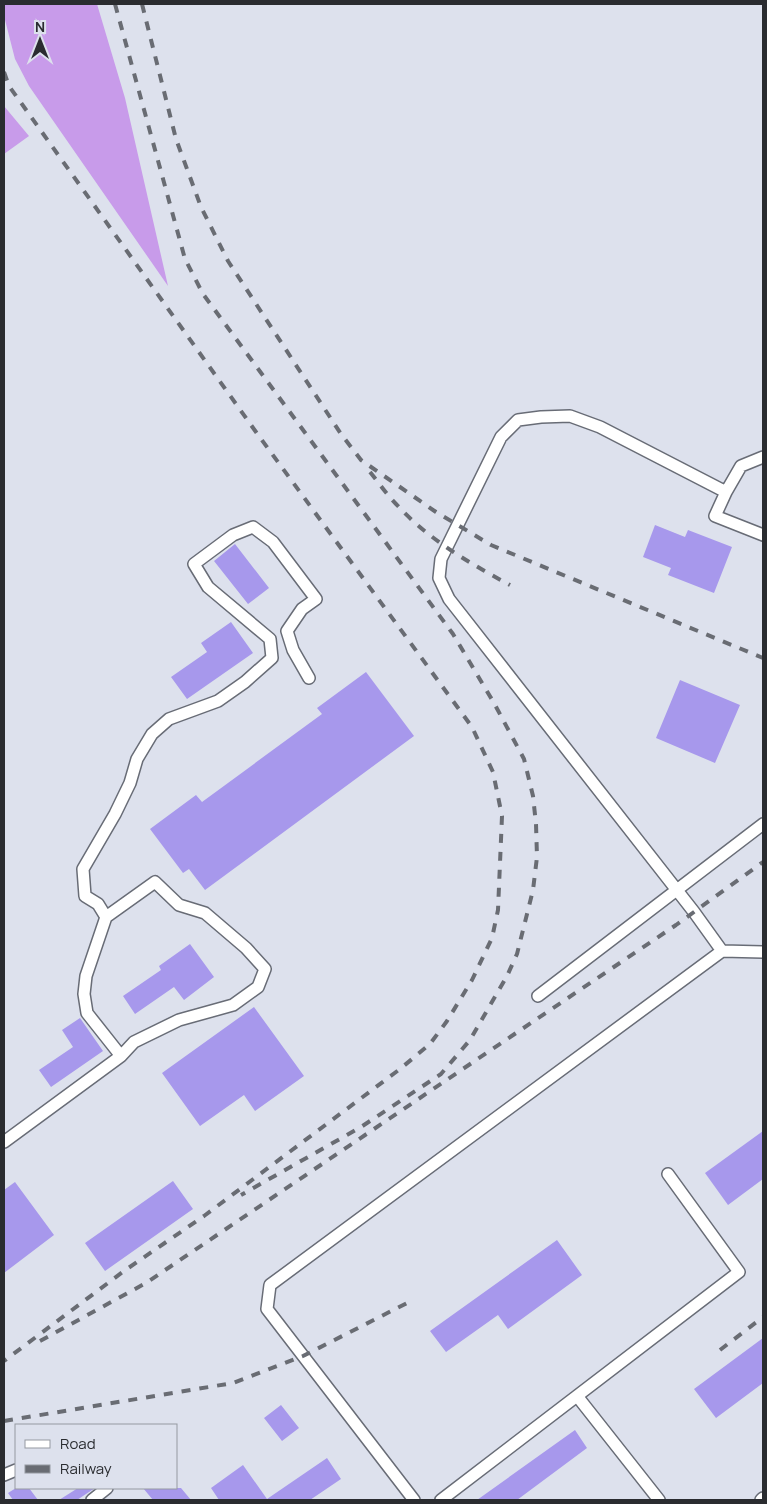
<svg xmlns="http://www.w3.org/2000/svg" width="767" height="1504" viewBox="0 0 767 1504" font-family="Manrope,sans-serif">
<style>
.forest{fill:#c89bea}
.building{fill:#a798ec}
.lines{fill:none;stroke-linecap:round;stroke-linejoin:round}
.minor-casing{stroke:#686c76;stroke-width:14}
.minor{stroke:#fff;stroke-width:11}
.rail{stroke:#696c73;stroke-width:4;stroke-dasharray:9 9;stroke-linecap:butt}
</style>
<rect width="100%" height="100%" fill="#dde1ed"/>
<!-- forest -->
<path class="forest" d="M4,4H97L125,98L168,286L29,86L15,59L4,16Z
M4,106L29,136L4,154Z"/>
<!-- building -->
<path class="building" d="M655,525L685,537L688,530L732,547L714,593L668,575L671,568L643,557Z
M235,544L269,588L248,604L214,561Z
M231,622L253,653L187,699L171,677L207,652L201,643Z
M366,672L414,736L205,890L189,869L183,873L150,829L196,795L202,802L322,714L317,708Z
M680,680L740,705L715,763L656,738Z
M190,944L214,977L184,1000L174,987L135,1014L123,996L161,970L159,966Z
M254,1007L304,1076L255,1111L244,1095L200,1126L162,1073Z
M80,1018L103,1051L51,1087L39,1070L73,1047L62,1030Z
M763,1131V1179L728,1205L705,1173Z
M173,1181L193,1209L105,1271L85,1243Z
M15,1182L54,1235L4,1273V1190Z
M557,1240L582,1275L508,1329L498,1315L446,1352L430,1331Z
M763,1338V1383L716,1418L694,1389Z
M281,1405L299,1428L282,1441L264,1418Z
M575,1430L587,1448L517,1500H477Z
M327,1458L341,1479L310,1500H219L211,1488L243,1465L267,1499Z
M16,1488H29L38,1500H13L8,1493Z
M78,1488H95L77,1500H59Z
M143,1488H181L191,1500H153Z"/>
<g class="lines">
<!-- minor casing -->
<g class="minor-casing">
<path id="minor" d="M726,492L741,466L763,457
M763,535L715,516L726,492L600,427L570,416L541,417L518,420L501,437L441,559L439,578L449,599L694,912L722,951L763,952
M106,917L98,904L85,896L83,869L115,814L130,783L137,759L152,734L169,719L218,701L245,682L272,658L270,639L208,587L194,564L233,535L253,527L273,542L316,599L302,609L287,631L293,650L309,678
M538,996L763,824
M4,1142L121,1056L87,1013L84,994L86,976L106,917L155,882L179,905L205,913L246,948L265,969L258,987L233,1005L179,1020L134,1042L121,1056
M577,1396L659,1500
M4,1475L16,1470
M92,1500L107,1488
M414,1500L267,1309L270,1285L722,951
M441,1500L739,1272L668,1174
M761,1500L763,1498"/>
</g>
<!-- minor -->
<use href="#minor" class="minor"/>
<!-- rail -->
<path class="rail" d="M115,4L185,259L203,294L453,634L494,703L524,759L533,796L536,824L537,857L533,890L517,954L507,976L470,1040L441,1074L361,1127L241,1195
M142,4L176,139L201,207L228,261L341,434L361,460L436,512L491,545L763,658
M4,72L9,86L256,432L472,727L493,772L502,816L498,910L492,938L472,980L447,1021L430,1044L400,1069L204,1216L124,1271L4,1361
M370,472C379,483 387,495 397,505C428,539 469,563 510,585
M40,1341L146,1283L676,925L763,862
M720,1350L763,1317
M4,1421L233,1383L303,1356L409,1302"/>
</g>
<!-- border -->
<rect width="767" height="1504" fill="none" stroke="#2a2c30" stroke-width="10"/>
<!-- legend -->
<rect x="15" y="1424" width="162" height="65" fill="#dde1ed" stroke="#9599a1"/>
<rect x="25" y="1440" width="25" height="8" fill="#ffffff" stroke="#9599a1"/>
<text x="60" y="1449" font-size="15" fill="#2a2c30">Road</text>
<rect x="25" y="1465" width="25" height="8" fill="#696c73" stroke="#9599a1"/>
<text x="60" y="1474" font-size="15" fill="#2a2c30">Railway</text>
<!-- north arrow -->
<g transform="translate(40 40)" stroke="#dde1ed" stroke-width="4" paint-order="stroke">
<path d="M0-4L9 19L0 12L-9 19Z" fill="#2a2c30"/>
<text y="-8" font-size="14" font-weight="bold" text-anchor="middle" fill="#2a2c30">N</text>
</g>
</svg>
